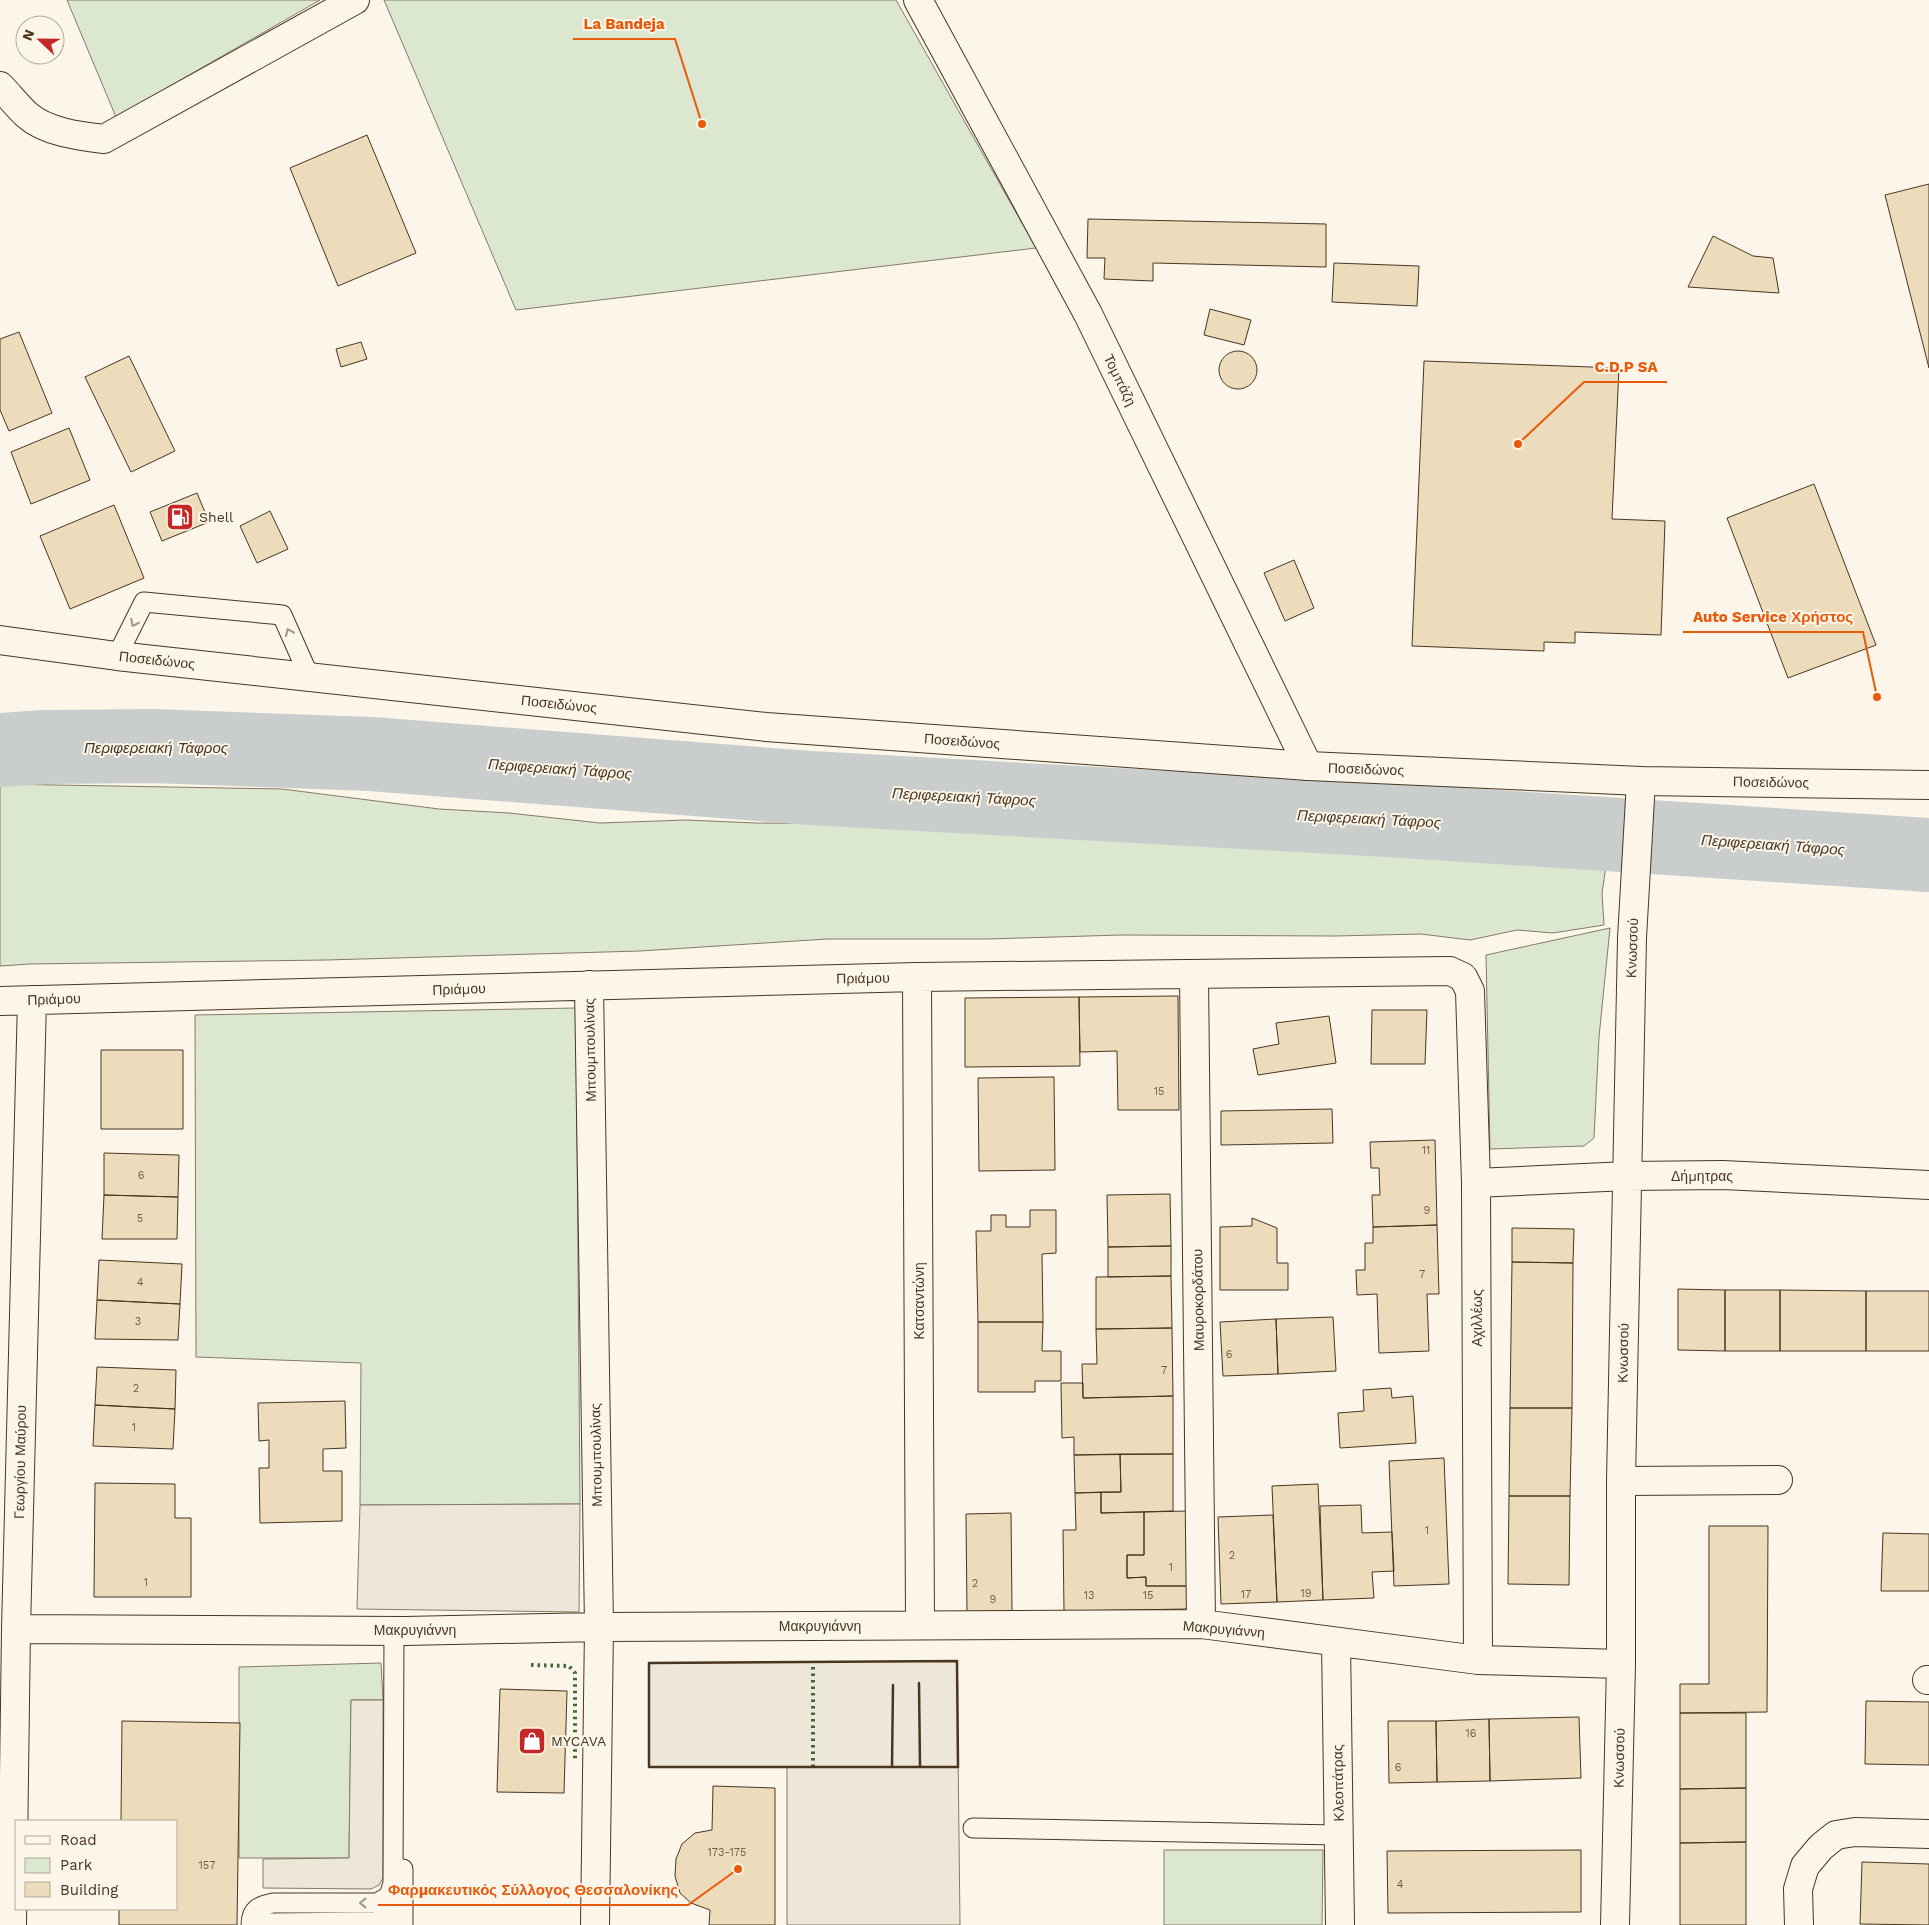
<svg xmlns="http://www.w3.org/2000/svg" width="1929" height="1925" viewBox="0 0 1929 1925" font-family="'Work Sans',sans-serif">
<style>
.green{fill:#dce7d0;stroke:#887966}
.parking{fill:#ede7d9;stroke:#887966}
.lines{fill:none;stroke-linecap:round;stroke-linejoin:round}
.river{stroke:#c9cecd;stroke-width:74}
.building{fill:#ecdcbc;stroke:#4a3520}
.lane-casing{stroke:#4a3520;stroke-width:21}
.street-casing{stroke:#4a3520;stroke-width:30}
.secondary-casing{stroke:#4a3520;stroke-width:30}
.lane{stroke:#fbf6e9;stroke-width:19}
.street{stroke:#fbf6e9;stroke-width:28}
.secondary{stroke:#fbf6e9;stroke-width:28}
.hedge{stroke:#436837;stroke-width:4;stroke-dasharray:2.5 4;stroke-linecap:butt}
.wall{stroke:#4a3520;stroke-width:2.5}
.oneway{stroke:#a29684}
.labels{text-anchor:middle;stroke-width:4;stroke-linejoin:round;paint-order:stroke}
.number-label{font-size:11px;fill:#725f47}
.street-label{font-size:14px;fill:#4a3520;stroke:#fbf6e9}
.poi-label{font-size:14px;fill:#4a3520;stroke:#fbf6e9;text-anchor:start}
.water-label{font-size:15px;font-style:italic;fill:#4a3520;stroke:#fbf6e9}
.leader{fill:none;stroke:#e8590c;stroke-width:2}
.callout-dot{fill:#e8590c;stroke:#fbf6e9;stroke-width:2}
.callout-label{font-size:15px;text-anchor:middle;font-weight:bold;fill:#e8590c;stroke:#fbf6e9;stroke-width:4;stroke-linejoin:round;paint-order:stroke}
</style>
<rect width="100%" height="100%" fill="#fbf6e9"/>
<!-- green -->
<path class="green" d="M67,0H320L116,117Z
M384,0H896L1036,248L516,310Z
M0,784L282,789L439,809L509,813L600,823L686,820L756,823L888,824L1053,829L1607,859L1602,893L1604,925L1553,933L1517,930L1470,940L1421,934L1335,936L1121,935L988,939H827L640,951L326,960L30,964L0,966Z
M1610,928L1599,1037L1594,1138L1584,1146L1490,1149L1486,955Z
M576,1008L580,1504L360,1505L361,1363L196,1357L195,1015Z
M381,1663L383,1700H351L349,1858H239V1667Z
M1164,1850H1323L1322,1925H1164Z"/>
<!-- parking -->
<path class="parking" d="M580,1504L579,1612L357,1609L360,1505Z
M957,1661L960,1925H787V1767H649V1663Z
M351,1700H383V1878L379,1885L371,1889L263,1888V1859L349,1858Z"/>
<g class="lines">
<!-- river -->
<path class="river" d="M0,750L45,747L152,746L371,754L810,788L1404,821L1929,855"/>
</g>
<!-- building -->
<path class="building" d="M367,135L416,253L338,286L290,168Z
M1929,184V368L1885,195Z
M1088,219L1326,224V267L1153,263V281L1104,279L1105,258H1087Z
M1713,236L1753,256L1773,258L1779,293L1688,287Z
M1334,263L1419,266L1417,306L1332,302Z
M1210,309L1251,320L1244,345L1204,335Z
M19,332L52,413L9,431L0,410V339Z
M361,342L367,359L341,367L336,349Z
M1219 370a19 19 0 1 1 38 0a19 19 0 1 1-38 0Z
M129,356L175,451L131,472L85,377Z
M1424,361L1619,368L1612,519L1665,521L1661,635L1575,632V643L1544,642V651L1412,646Z
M69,428L90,480L31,504L11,452Z
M1814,484L1876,645L1788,678L1727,518Z
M197,493L209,522L162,541L150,512Z
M114,505L144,578L70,609L40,536Z
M270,511L288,549L257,563L240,526Z
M1294,560L1314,608L1285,621L1264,573Z
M1178,996L1179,1110H1118L1117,1051L1080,1052L1079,997Z
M1079,997L1080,1066L965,1067V998Z
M1372,1010H1427L1425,1064H1371Z
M1329,1016L1336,1063L1258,1075L1253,1049L1279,1044L1276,1023Z
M101,1050H183V1129H101Z
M1054,1077L1055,1170L979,1171L978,1078Z
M1332,1109L1333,1143L1221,1145V1111Z
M1435,1140L1437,1225L1373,1227L1372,1195H1380L1379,1168H1371L1370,1142Z
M104,1153L179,1155L178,1197L104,1195Z
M1170,1194L1171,1246L1108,1247L1107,1195Z
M104,1195L178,1197L177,1239H102Z
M1030,1210H1056V1253L1042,1254L1043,1322H978L976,1231H991V1215H1006V1227H1030Z
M1252,1218L1277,1228V1263H1288V1290H1220V1227L1252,1226Z
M1437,1225L1439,1294H1427L1429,1351L1379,1353L1377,1294L1357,1295L1356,1270H1365V1243H1373V1227Z
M1512,1228L1574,1229L1573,1263L1512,1262Z
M1171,1246V1276L1108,1277V1247Z
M99,1260L182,1264L180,1304L97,1300Z
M1512,1262L1573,1263L1572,1408H1510Z
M1171,1276L1172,1328L1096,1329V1277Z
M1678,1289L1725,1290V1351L1678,1350Z
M1725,1290H1780V1351H1725Z
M1780,1290L1866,1291V1351H1780Z
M1866,1291H1929V1351H1866Z
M97,1300L180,1304L178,1340L95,1339Z
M1333,1317L1336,1371L1278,1374L1276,1319Z
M1276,1319L1278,1374L1223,1376L1220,1322Z
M978,1322H1043L1042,1351H1061V1381H1035V1392H978Z
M1172,1328L1173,1396L1083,1398L1082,1364H1097L1096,1329Z
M97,1367L176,1370L175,1409L95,1405Z
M1061,1383H1083V1398L1173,1396V1454L1074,1455V1437L1062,1438Z
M1391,1388L1392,1398L1413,1396L1416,1443L1340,1448L1338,1413L1364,1411L1363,1390Z
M345,1401L346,1448L323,1449V1471H342V1521L260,1523L259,1468H269V1440L259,1441L258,1403Z
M95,1405L175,1409L173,1449L93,1446Z
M1510,1408H1572L1570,1496H1509Z
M1120,1454L1121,1492L1075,1493L1074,1455Z
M1120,1454H1173V1511L1101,1513V1492H1121Z
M1444,1458L1449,1584L1394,1586L1389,1461Z
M95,1483L175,1484V1518H191V1597H94Z
M1318,1484L1323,1600L1277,1602L1272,1486Z
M1101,1492V1513L1144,1512V1555H1127V1578L1146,1577V1586H1187V1609L1064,1611L1063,1530H1076L1075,1493Z
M1509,1496H1570L1569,1585L1508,1584Z
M1361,1505L1362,1533L1392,1532L1394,1571L1372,1572L1374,1598L1323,1600L1320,1506Z
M1189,1511L1190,1586H1146V1577L1127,1578V1555H1144V1512Z
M1011,1513L1012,1611L967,1612L966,1514Z
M1273,1515L1277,1602L1221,1604L1218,1517Z
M1709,1526H1768L1767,1712L1680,1713V1684H1709Z
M1883,1533L1929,1534V1591H1881Z
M500,1689L567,1691L564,1793L497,1792Z
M1866,1701L1929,1702V1765L1865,1764Z
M1680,1713H1746V1788L1680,1789Z
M1579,1717L1581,1778L1490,1781L1489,1719Z
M1489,1719L1490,1781L1437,1782L1436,1721Z
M122,1721L240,1723L237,1925H119V1909H176V1821H121Z
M1388,1721H1436L1437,1782L1389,1783Z
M713,1786L775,1788V1925H709L710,1910L691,1903L680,1893L675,1876L676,1859L682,1844L695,1833L712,1830Z
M1746,1788V1842L1680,1843V1789Z
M1746,1842V1925H1680V1843Z
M1581,1850V1912L1388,1913L1387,1851Z
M1862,1862L1929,1864V1925L1860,1924Z"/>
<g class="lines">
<!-- lane casing -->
<g class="lane-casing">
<path id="lane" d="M117,656L144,602L282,615L309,676
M973,1828L1339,1835
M251,1925C251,1909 259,1906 273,1903H377L389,1896L393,1883L394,1630
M264,1925L267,1923L376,1922L393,1916L403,1902
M403,1925V1869"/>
</g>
<!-- street casing -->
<g class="street-casing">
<path id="street" d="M918,0L1088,314L1308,766
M0,86C9,95 17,106 27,115C46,132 79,136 104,139L355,0
M1194,975L1201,1624
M917,977L920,1625
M589,985L599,1627L595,1925
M0,1001L917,977L1450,971L1463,977L1470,991L1476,1183L1478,1660
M1476,1183L1627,1176L1723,1175L1929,1185
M1621,1481L1778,1480
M16,1629L405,1631L599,1627L1201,1624L1478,1660L1621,1664
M1336,1642L1340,1925
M1927,1680H1929
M12,1925L16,1629L32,1000
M1615,1925L1621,1664V1481L1632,938L1641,781
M1799,1925L1798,1889L1805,1866L1821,1847L1836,1835L1855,1832L1929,1834"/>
</g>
<!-- secondary casing -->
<g class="secondary-casing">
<path id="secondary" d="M0,640L117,656L766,727L1308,766L1641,781L1929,785"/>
</g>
<!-- lane -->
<use href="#lane" class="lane"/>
<!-- street -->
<use href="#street" class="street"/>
<!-- secondary -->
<use href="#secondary" class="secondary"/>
<!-- hedge -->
<path class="hedge" d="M531,1665L569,1666L575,1673V1761
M813,1767V1662"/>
<!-- wall -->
<path class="wall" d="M957,1661L958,1767H649V1663Z
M919,1683L920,1767
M892,1767L893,1685"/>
</g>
<!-- one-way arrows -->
<defs><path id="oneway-chevron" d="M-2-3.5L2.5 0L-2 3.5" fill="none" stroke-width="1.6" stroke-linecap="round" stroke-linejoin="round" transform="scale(1.25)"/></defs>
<g class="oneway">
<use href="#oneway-chevron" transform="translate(134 623) rotate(117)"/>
<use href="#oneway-chevron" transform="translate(289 632) rotate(-113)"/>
<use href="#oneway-chevron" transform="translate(363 1903) rotate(180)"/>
</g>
<!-- icons -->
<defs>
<g id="fuel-square" transform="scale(1.4375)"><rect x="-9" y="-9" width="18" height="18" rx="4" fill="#c62828" stroke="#fbf6e9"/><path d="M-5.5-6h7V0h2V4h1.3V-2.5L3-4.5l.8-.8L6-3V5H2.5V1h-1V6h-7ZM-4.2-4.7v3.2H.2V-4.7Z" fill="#fff"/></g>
<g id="shop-square" transform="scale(1.4375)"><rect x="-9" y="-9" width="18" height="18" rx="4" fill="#c62828" stroke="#fbf6e9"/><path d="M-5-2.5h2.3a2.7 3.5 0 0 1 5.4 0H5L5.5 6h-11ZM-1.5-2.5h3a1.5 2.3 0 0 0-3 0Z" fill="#fff"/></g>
</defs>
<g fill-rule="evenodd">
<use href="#fuel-square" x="180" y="517"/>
<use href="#shop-square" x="532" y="1741"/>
</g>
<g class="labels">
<!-- number labels -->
<g class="number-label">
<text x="1159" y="1095">15</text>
<text x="1426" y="1154">11</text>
<text x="141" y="1179">6</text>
<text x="1427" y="1214">9</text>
<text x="140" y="1222">5</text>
<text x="1422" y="1278">7</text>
<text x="140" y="1286">4</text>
<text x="138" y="1325">3</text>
<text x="1229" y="1358">6</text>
<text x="1164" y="1374">7</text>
<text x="136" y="1392">2</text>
<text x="134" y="1431">1</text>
<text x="1427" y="1534">1</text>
<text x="1232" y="1559">2</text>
<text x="1171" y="1571">1</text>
<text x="146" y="1586">1</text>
<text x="975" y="1587">2</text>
<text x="1306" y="1597">19</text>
<text x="1246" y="1598">17</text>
<text x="1089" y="1599">13</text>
<text x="1148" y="1599">15</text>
<text x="993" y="1603">9</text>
<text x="1471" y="1737">16</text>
<text x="1398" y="1771">6</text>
<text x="727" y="1856">173-175</text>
<text x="207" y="1869">157</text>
<text x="1400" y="1888">4</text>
</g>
<!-- street labels -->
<g class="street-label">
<text transform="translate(1120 380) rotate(64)" y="5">Τομπάζη</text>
<text transform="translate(157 660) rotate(6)" y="5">Ποσειδώνος</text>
<text transform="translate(559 704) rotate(6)" y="5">Ποσειδώνος</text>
<text transform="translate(962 741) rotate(4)" y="5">Ποσειδώνος</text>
<text transform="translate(1366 769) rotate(2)" y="5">Ποσειδώνος</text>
<text transform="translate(1771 782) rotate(1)" y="5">Ποσειδώνος</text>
<text transform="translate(1632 948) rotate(-88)" y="5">Κνωσσού</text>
<text transform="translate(863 978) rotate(-1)" y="5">Πριάμου</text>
<text transform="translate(459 989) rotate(-2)" y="5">Πριάμου</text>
<text transform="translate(54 999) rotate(-2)" y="5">Πριάμου</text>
<text transform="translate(590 1050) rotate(-91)" y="5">Μπουμπουλίνας</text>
<text x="1702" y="1181">Δήμητρας</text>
<text transform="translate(1198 1300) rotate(-91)" y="5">Μαυροκορδάτου</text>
<text transform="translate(919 1301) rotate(-90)" y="5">Κατσαντώνη</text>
<text transform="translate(1477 1318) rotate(-90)" y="5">Αχιλλέως</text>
<text transform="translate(1623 1353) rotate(-89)" y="5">Κνωσσού</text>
<text transform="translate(596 1455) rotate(-91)" y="5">Μπουμπουλίνας</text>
<text transform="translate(20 1462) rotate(-89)" y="5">Γεωργίου Μαύρου</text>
<text x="820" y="1631">Μακρυγιάννη</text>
<text transform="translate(1224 1629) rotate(5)" y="5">Μακρυγιάννη</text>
<text x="415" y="1635">Μακρυγιάννη</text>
<text transform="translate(1619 1758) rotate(-89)" y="5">Κνωσσού</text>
<text transform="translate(1338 1783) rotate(-91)" y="5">Κλεοπάτρας</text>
</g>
<!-- poi labels -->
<g class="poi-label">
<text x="199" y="522">Shell</text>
<text x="551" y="1746">MYCAVA</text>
</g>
<!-- water labels -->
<g class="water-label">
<text x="156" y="753">Περιφερειακή Τάφρος</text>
<text transform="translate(560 769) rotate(4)" y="5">Περιφερειακή Τάφρος</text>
<text transform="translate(964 797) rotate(3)" y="5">Περιφερειακή Τάφρος</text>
<text transform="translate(1369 819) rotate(3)" y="5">Περιφερειακή Τάφρος</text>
<text transform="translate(1773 845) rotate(4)" y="5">Περιφερειακή Τάφρος</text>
</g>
</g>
<!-- callouts -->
<path class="leader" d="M702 124L675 39H573M1518 444L1584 382H1667M1877 697L1863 632H1683M738 1869L688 1905H378"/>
<g class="callout-dot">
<circle cx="702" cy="124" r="5"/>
<circle cx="1518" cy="444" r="5"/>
<circle cx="1877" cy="697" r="5"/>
<circle cx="738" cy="1869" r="5"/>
</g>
<g class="callout-label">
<text x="624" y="29">La Bandeja</text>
<text x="1626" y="372">C.D.P SA</text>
<text x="1773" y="622">Auto Service Χρήστος</text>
<text x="533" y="1895">Φαρμακευτικός Σύλλογος Θεσσαλονίκης</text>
</g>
<!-- legend -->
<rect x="15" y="1820" width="162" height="90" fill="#fbf6e9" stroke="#b4a999"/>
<rect x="25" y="1836" width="25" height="8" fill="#fbf6e9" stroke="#b4a999"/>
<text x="60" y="1845" font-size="15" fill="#4a3520">Road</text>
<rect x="25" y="1858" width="25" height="15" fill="#dce7d0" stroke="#b4a999"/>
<text x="60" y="1870" font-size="15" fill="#4a3520">Park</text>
<rect x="25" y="1882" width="25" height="15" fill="#ecdcbc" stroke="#b4a999"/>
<text x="60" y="1895" font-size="15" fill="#4a3520">Building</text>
<!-- north arrow -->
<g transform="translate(40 40) rotate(292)"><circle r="24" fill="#fbf6e9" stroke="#b4a999"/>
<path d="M0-4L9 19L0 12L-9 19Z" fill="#c62828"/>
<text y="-8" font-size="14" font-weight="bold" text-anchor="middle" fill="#4a3520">N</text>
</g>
</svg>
